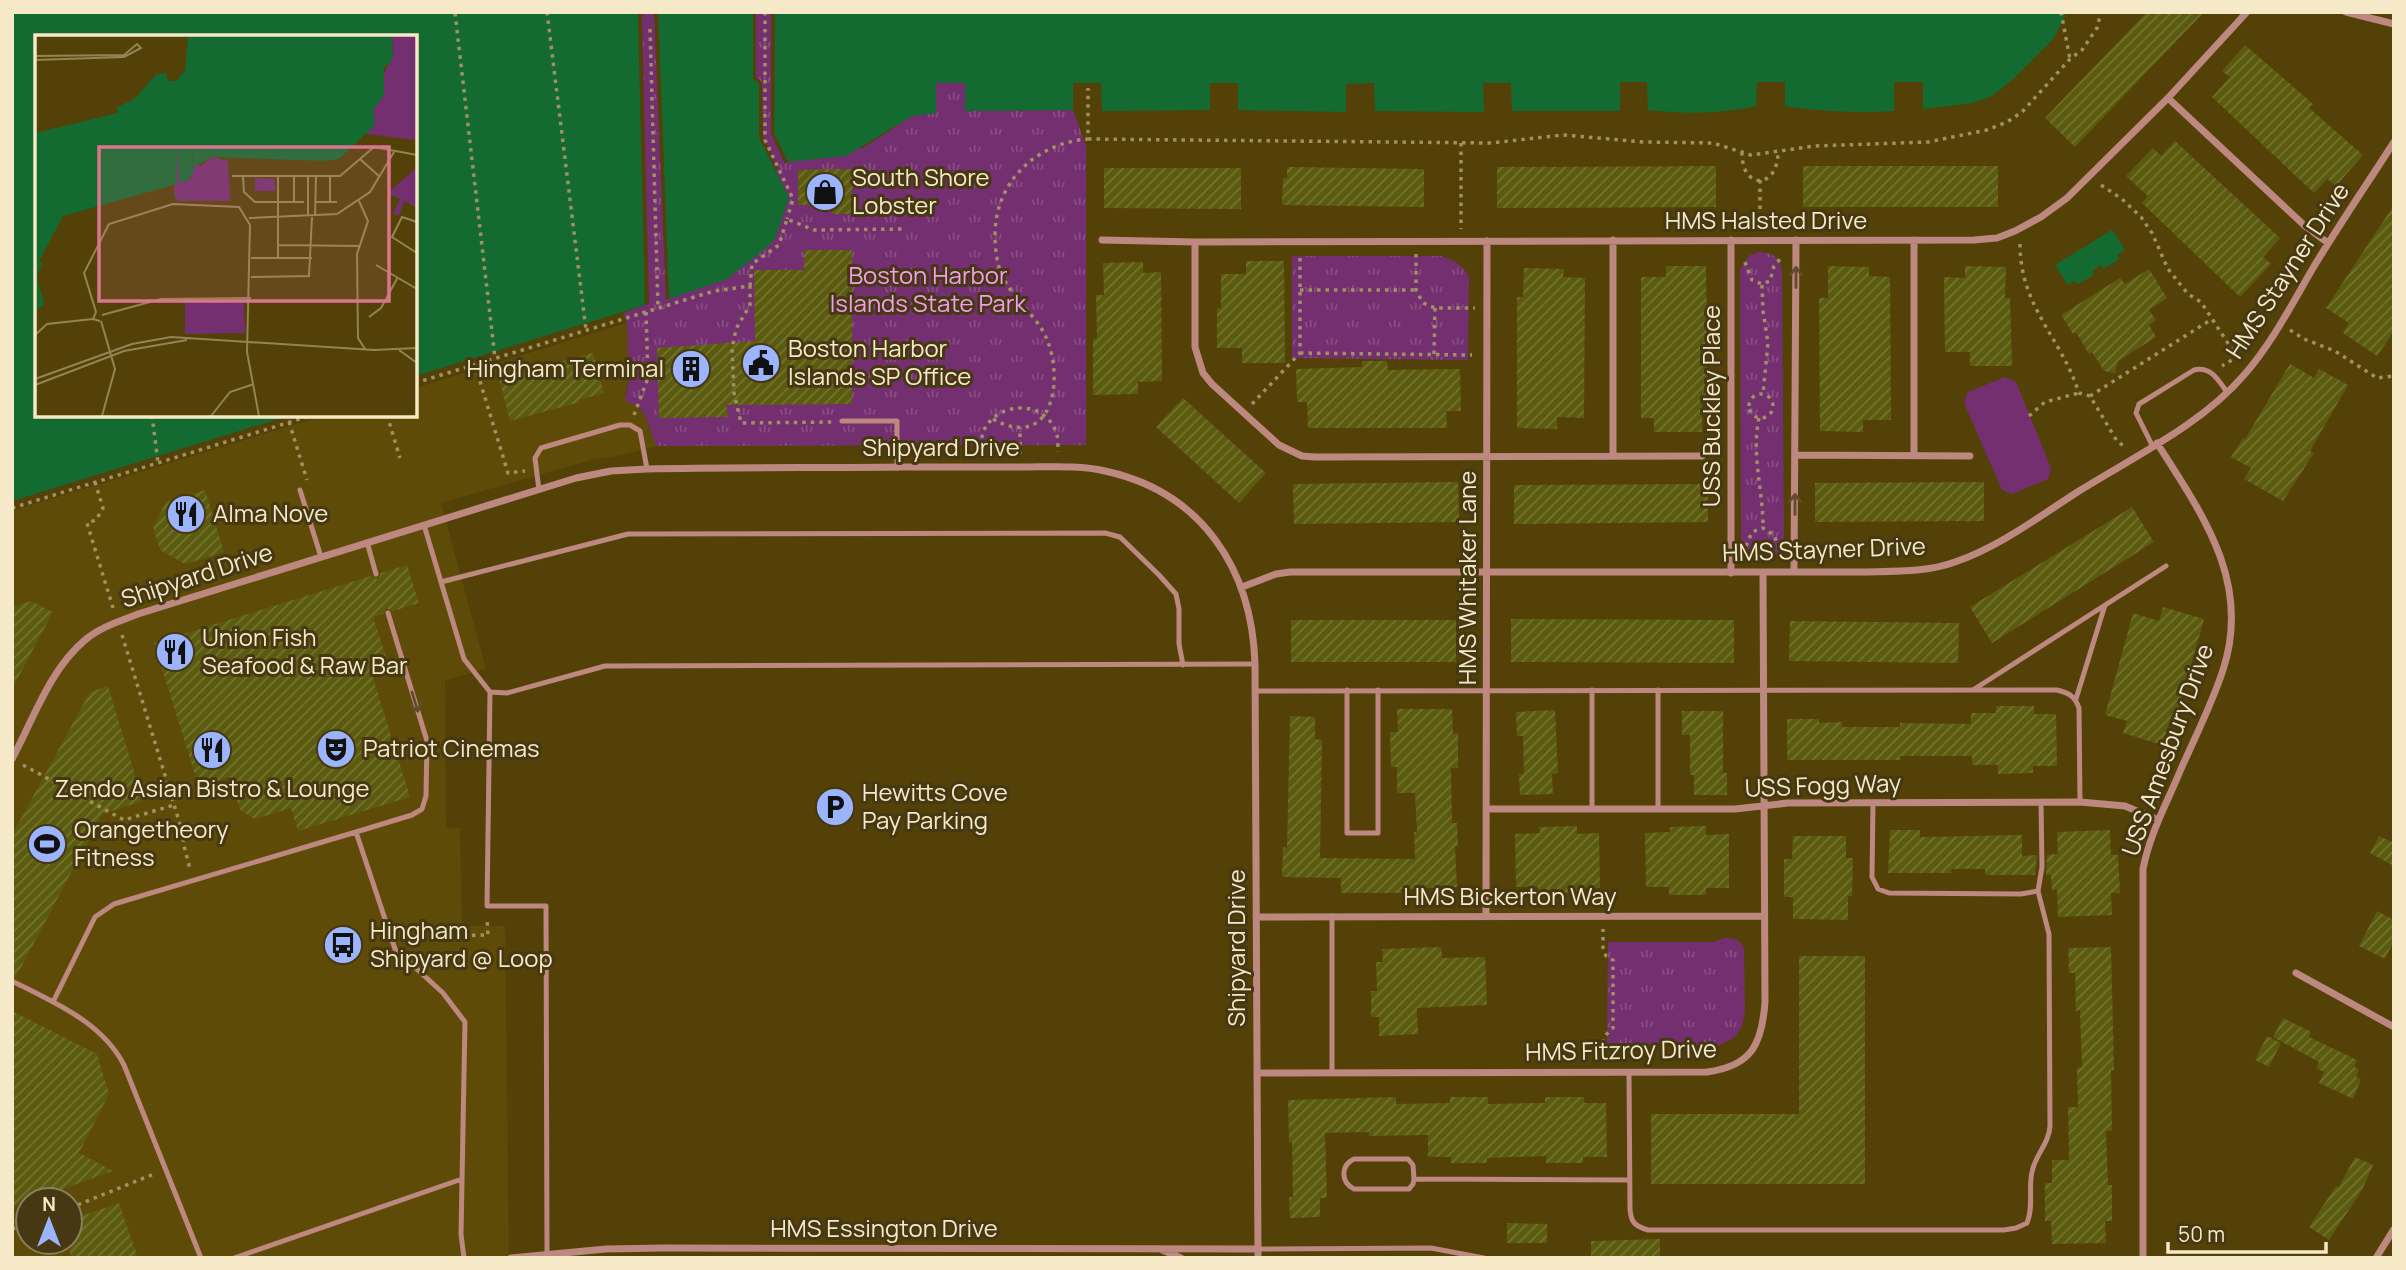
<svg xmlns="http://www.w3.org/2000/svg" width="2406" height="1270" viewBox="0 0 2406 1270" font-family="Manrope,sans-serif">
<style>
.built{fill:#5f4b08;fill-rule:evenodd}
.grass{fill:#742f70}
.park{fill:url(#park-tufts)}
.water{fill:#146b32}
.pier{fill:#534107}
.building{fill:url(#building-hatch)}
.lines{fill:none;stroke-linecap:round;stroke-linejoin:round}
.path{stroke:#a09062;stroke-width:3.5;stroke-dasharray:3.5 5;stroke-linecap:butt}
.lane{stroke:#bd887f;stroke-width:5}
.street{stroke:#bd887f;stroke-width:7}
.oneway{stroke:#634c2e}
.labels{text-anchor:middle;stroke-width:6;stroke-linejoin:round;paint-order:stroke}
.poi-label{font-size:24px;fill:#f6e9c7;stroke:#453813;text-anchor:start}
.street-label{font-size:24px;fill:#f6e9c7;stroke:#453813}
.park-label{font-size:24px;fill:#f49ded;stroke:#453813}
.inset-river{fill:none;stroke:#146b32;stroke-width:3.5}
.inset-road{fill:none;stroke:#948454;stroke-width:2}
.view{fill:#d9768c;fill-opacity:0.15;stroke:#d9768c;stroke-width:3.5}
.inset-edge{fill:none;stroke:#f6e9c7;stroke-width:3.5}
</style>
<defs>
<pattern id="park-tufts" width="24" height="20" patternUnits="userSpaceOnUse" patternTransform="scale(1.75)"><rect width="24" height="20" fill="#742f70"/><path d="M3 7l-1-3M5 7V3M7 7l1-3M15 17l-1-3M17 17v-4M19 17l1-3" fill="none" stroke="#884d83"/></pattern>
<pattern id="building-hatch" width="6" height="6" patternUnits="userSpaceOnUse" patternTransform="scale(1.75)"><rect width="6" height="6" fill="#5b5b0f"/><path d="M-1 1l2-2M0 6l6-6M5 7l2-2" fill="none" stroke="#737330"/></pattern>
</defs>
<rect width="100%" height="100%" fill="#534107"/>
<!-- built -->
<path class="built" d="M627,323L629,379L625,394L643,412L657,446L622,455L591,460L441,503L486,669L445,680L446,828H460L462,926H505L509,1258H12V511L326,415H415V388ZM28,1200H70V1242H28Z"/>
<!-- grass -->
<path class="grass" d="M2005,377L2016,382L2051,468L2048,479L2012,494L2002,490L1964,403L1968,392Z"/>
<!-- park -->
<path class="park" d="M658,12L669,298L727,279L742,266L789,198L759,137L753,79V12H775L774,133L863,148L912,116L936,113V83H965V111L1073,110L1086,146V445L657,446C647,429 649,406 625,401L629,379L627,323L623,313L645,305L638,13Z
M1759,252C1774,253 1780,257 1782,272L1784,538C1782,564 1746,566 1741,541L1740,269L1750,255Z
M1292,256H1441C1454,260 1462,264 1469,277L1468,360L1292,358Z
M1724,938C1734,938 1740,939 1744,948L1745,1012L1742,1026L1735,1037L1711,1050H1702L1689,1044H1607L1608,942H1714Z"/>
<!-- water -->
<path class="water" d="M12,12H641L638,13L645,305L415,376V37H37V415H291L12,501Z
M658,12H753V79L759,82V137L789,198L775,239L765,249L727,279L669,299Z
M775,12H2067L2054,38L2013,79L1992,96L1973,103L1923,109V82H1894V111C1857,113 1822,112 1785,106V82H1757L1756,106C1718,114 1687,114 1648,110L1647,82H1620V111H1512L1511,83H1483L1484,112L1375,111L1374,83L1346,84V112L1238,110V83H1210V110L1102,111L1101,83H1073V110L965,111V83H936V113L912,116L846,156L788,162L774,133Z
M2112,230L2125,250L2117,255L2119,259L2103,269L2101,265L2092,271L2094,275L2078,284L2075,281L2068,285L2055,265Z"/>
<!-- pier -->
<path class="pier" d="M641,12H645L642,16L649,304L645,305L638,13Z
M654,12H658L669,299L666,300Z
M753,12H756V77L762,82L763,136L778,169L776,171L759,137V83L753,79Z
M771,12H775L774,133L788,162L785,164L771,134Z"/>
<!-- building -->
<path class="building" d="M2147,12H2204L2075,147L2045,118Z
M2245,45L2313,104L2309,108L2363,155L2336,186L2327,179L2314,193L2212,97L2230,77L2222,71Z
M2175,141L2280,238L2263,257L2271,264L2240,297L2142,203L2148,196L2126,176L2153,148L2161,156Z
M1716,166V207L1497,208V167Z
M1803,166H1998V207H1803Z
M1287,167L1424,169V207L1282,205L1283,178H1287Z
M1104,168H1241V209L1104,208Z
M828,169H852V214H832V205H798V170Z
M2394,205V331L2377,356L2343,333L2349,323L2326,308Z
M804,250H852V404L726,405L728,417L659,418L657,348L755,341L754,270H804Z
M1246,261H1284L1285,363H1242V348H1217V308H1221V274H1246Z
M1143,262V273L1161,272L1162,381L1138,382V394L1093,395V339L1097,338L1096,295H1104L1103,263Z
M1666,266H1706L1708,398H1702V432H1654V418H1641V277H1666Z
M1828,266L1869,267V276L1890,277L1891,420H1863V432L1820,431L1819,298H1828Z
M1965,266L2006,267L2005,298H2010L2012,366H1970V352H1945L1944,277L1965,278Z
M1524,268L1564,269L1563,277L1585,278L1584,418L1557,417V429L1517,428V297H1523Z
M2149,269L2167,298L2149,310L2156,320L2149,325L2156,337L2118,361L2115,373L2104,371L2092,352L2089,354L2076,332L2073,334L2061,315L2120,278L2125,284Z
M593,353L604,393L579,400L580,402L510,421L499,378Z
M1362,361H1387L1388,370L1460,369L1461,411H1446L1447,428H1308L1307,402H1297L1296,369L1362,367Z
M2290,364L2314,378L2319,369L2348,385L2310,451L2314,453L2283,501L2244,479L2251,468L2231,457L2243,438L2245,439Z
M1183,398L1266,473L1239,503L1156,427Z
M1458,482L1459,522L1294,524L1293,484Z
M1984,482V521L1815,522V483Z
M1708,484V522L1514,524V485Z
M205,490L224,552L185,564L160,550L153,527L166,502Z
M2132,507L2154,542L1992,643L1970,607Z
M407,565L419,603L393,611L386,608L383,614L373,617L387,660L369,665L410,797L298,831L291,808L255,819L240,810L230,777L205,785L197,781L154,643L371,576L378,579L381,573Z
M31,601L53,612L12,689V607Z
M2163,607L2204,619L2177,715L2172,714L2162,745L2123,733L2127,721L2105,715L2133,613L2159,621Z
M1511,619L1734,620V663L1511,662Z
M1291,620H1456V662H1291Z
M1790,621L1959,623L1958,663L1789,661Z
M108,686L143,801L102,814L16,977L12,976V835L90,692Z
M1996,706H2034V714H2056L2057,766H2033V773L1998,774V765H1972V756H1900V760H1787V719H1819V723L1842,722V727H1900V723L1971,724V713H1996Z
M1397,709H1452L1453,734L1458,733V768H1451L1452,823H1457L1458,846H1455L1457,887L1401,889V893H1341V878L1282,877L1283,847L1287,848L1290,716L1315,717V739L1322,740L1320,858L1415,859L1414,832H1417L1415,793H1397V767H1391L1390,732H1398Z
M1555,710L1558,773L1552,774L1553,794L1520,795L1519,774H1524L1523,736H1517L1516,712Z
M1682,711H1723V773H1727V795H1694V775H1690V735H1682Z
M1577,826V834L1599,833L1600,888H1579V893L1539,894L1538,887H1516L1515,834L1540,833L1539,827Z
M1706,826V835L1729,834V888H1706V895H1669V887H1646L1645,833L1670,832V827Z
M1890,830H1920V837L2022,835V856L2037,855L2035,875H1985V869H1951V873H1888Z
M2110,830L2111,855H2118L2120,893H2111L2112,915L2058,917L2057,890H2052L2051,875H2046L2047,855L2058,854L2057,832Z
M1793,836H1846V858H1853L1852,896H1848V920L1793,919V897H1784V859H1792Z
M2379,836L2394,843V866L2370,853Z
M2377,911L2394,920V941L2385,959L2359,946Z
M1441,947L1442,958L1485,957L1487,1005L1417,1008L1418,1034L1379,1036V1017H1371V991H1377L1376,962H1383L1382,949Z
M2111,947L2114,1070H2111L2112,1131H2106L2108,1185H2112V1221H2105L2106,1243L2052,1244L2051,1221H2045V1183H2052V1160H2069L2068,1107H2078L2077,1068L2082,1067L2080,1010L2076,1011L2075,973H2069L2068,948Z
M1799,956H1865V1184H1651V1114H1799Z
M12,1011L97,1054L109,1094L79,1153L113,1171L12,1207Z
M2283,1018L2311,1032L2309,1037L2357,1060L2354,1067L2359,1069L2356,1077L2361,1079L2353,1099L2319,1083L2324,1072L2316,1068L2319,1062L2273,1037Z
M2267,1036L2281,1043L2269,1067L2255,1060Z
M1396,1097V1104L1450,1103V1097H1488V1104L1545,1103V1097H1584V1103H1606L1607,1157H1583V1163H1546V1156L1487,1158V1163H1451V1157H1428V1135L1369,1136V1132L1325,1133L1327,1198H1320V1217L1290,1218L1289,1197H1293L1292,1142H1289L1288,1100Z
M2355,1157L2373,1165L2362,1190L2329,1240L2309,1227L2336,1186L2339,1187Z
M119,1203L138,1258H70V1220Z
M1507,1223L1547,1224V1243H1507Z
M1660,1239V1258H1591V1241Z"/>
<g class="lines">
<!-- path -->
<path class="path" d="M547,12L586,330
M765,12V140L793,199L787,219
M2061,12L2070,59
M455,13L495,358
M650,29L658,308
M374,35V37
M1088,139L1491,143L1563,135L1643,142L1713,143L1751,155L1815,146L1928,142L1987,130L2007,122L2022,112L2070,59L2082,50L2097,28L2101,12
M1461,143V229
M1742,152C1741,190 1778,190 1778,152
M1760,180V227
M2101,185L2122,199L2141,217L2152,233L2168,269L2188,294L2201,302L2237,357L2222,366
M2020,244C2020,307 2061,337 2079,393L2090,396L2117,441L2125,447
M1416,254V290L1423,303L1435,308H1475
M1745,262L1752,280L1762,284L1770,281L1774,266L1781,258
M1762,285L1763,311L1768,343L1763,394
M750,286L752,264L779,245L787,219L814,230L905,229
M1300,290H1416
M2290,330L2304,339L2335,351L2377,378L2394,376
M1300,353L1472,355
M1434,354L1435,308
M475,365L508,473L525,471
M415,368L417,383
M415,383L714,291L750,286V305L736,329L732,349L734,393L741,423L832,422
M1749 406a12 12 0 1 1 24 0a12 12 0 1 1-24 0Z
M2090,396L2212,319
M1252,404L1300,353V255
M152,415L158,463
M387,415L400,458
M634,415L648,378L646,311
M2029,416L2045,402L2079,393
M1759,418C1751,456 1763,488 1763,527
M993,419C1050,451 1064,385 1048,342C1040,319 1017,303 1005,281C997,267 995,251 995,235C995,182 1036,143 1088,139V88
M289,422L307,480
M1020,454V428
M980,455C981,448 981,439 983,432C997,400 1047,399 1057,435C1058,440 1058,447 1058,452
M95,482L103,508L96,520L87,523L114,611
M12,508L313,415
M1746,546L1752,532L1763,528L1774,535L1779,548
M122,635L183,834L184,846L190,869
M23,765L124,820L174,805
M404,936L488,935L487,919
M1603,1060C1603,1045 1601,1037 1613,1028V960L1606,956L1603,948V929
M70,1208L154,1174
M12,1229L28,1223"/>
<!-- lane -->
<path class="lane" d="M842,421H897V468
M2152,445L2136,413L2139,404L2144,401L2194,370C2211,366 2218,380 2227,392
M300,490L321,557
M539,490L535,458L541,448L620,425H630L640,431L647,469
M424,525L464,659L490,692L487,906H546L547,1254
M367,542L376,574
M441,582L628,534L1105,533L1120,537L1159,575L1176,594L1179,609V644L1183,665
M1347,690V833H1378V690
M1592,690V809
M1658,690V809
M1973,690L2166,566
M1255,691L2057,690C2069,693 2075,696 2079,708L2080,802
M490,692L507,693L605,666L1255,664
M2076,699L2105,605
M1873,803L1872,877L1878,889L1889,893L2021,894L2038,891
M356,832L395,949L443,993L465,1022L461,1234L464,1258
M1332,916V1072
M12,981C53,1002 102,1022 124,1065L201,1258
M53,1002L95,917L114,904L356,832L412,815L422,809L426,796L427,741L388,613
M1629,1073L1630,1209C1631,1223 1635,1226 1648,1230H2004L2016,1228L2027,1223C2034,1206 2028,1189 2032,1172C2035,1155 2049,1144 2050,1126L2049,934L2038,891L2042,867L2041,803
M1414,1179L1413,1184L1409,1189H1354C1340,1182 1341,1165 1354,1159H1408L1413,1165L1414,1179L1629,1180
M1258,1249L1431,1248L1484,1258
M234,1258L462,1179"/>
<!-- street -->
<path class="street" d="M2346,12L2394,24
M2168,98L2305,226L2328,243
M1102,240L1195,242L1974,240L1997,238L2015,231L2041,217L2067,198L2168,98L2247,12
M1613,240V456
M1914,240V455
M1195,242V347L1203,373L1212,384L1279,445L1302,456L1315,457L1702,456
M1795,455L1970,456
M1794,572L1796,240
M1731,573V240
M1242,587L1276,574L1290,572H1860C1891,571 1925,573 1955,562C1999,547 2040,516 2079,491C2135,456 2201,425 2244,375C2272,343 2292,304 2313,268C2339,225 2367,184 2394,142
M12,759C33,720 50,669 85,640C100,627 120,621 138,614L576,478L611,471L647,469C733,467 818,468 903,467C944,467 985,467 1025,467C1051,467 1079,465 1105,471C1202,492 1252,569 1255,664L1258,1258
M1487,809H1735L1788,803L2080,802L2125,806L2158,820
M1486,915L1487,241
M1256,917L1764,916
M2296,973L2394,1027
M1257,1073L1707,1072C1752,1066 1762,1044 1765,1002L1763,573
M1160,1249L1181,1258
M511,1258L606,1249L663,1248L1258,1249
M2143,1258V869C2150,833 2167,803 2181,769C2195,737 2212,704 2223,670C2252,582 2202,514 2157,443
M2376,1258L2394,1229"/>
</g>
<!-- one-way arrows -->
<defs><path id="oneway-shaft" d="M-6 0H5M1.5-3L5.5 0L1.5 3" fill="none" stroke-width="1.6" stroke-linecap="round" stroke-linejoin="round" transform="scale(1.75)"/></defs>
<g class="oneway">
<use href="#oneway-shaft" transform="translate(1796 277) rotate(-90)"/>
<use href="#oneway-shaft" transform="translate(1795 504) rotate(-90)"/>
<use href="#oneway-shaft" transform="translate(415 702) rotate(73)"/>
</g>
<!-- icons -->
<defs>
<g id="shop-disc" transform="scale(2.0125)"><circle r="9.5" fill="#9cb4fd" stroke="#453813"/><path d="M-5-2.5h2.3a2.7 3.5 0 0 1 5.4 0H5L5.5 6h-11ZM-1.5-2.5h3a1.5 2.3 0 0 0-3 0Z" fill="#111"/></g>
<g id="civic-disc" transform="scale(2.0125)"><circle r="9.5" fill="#9cb4fd" stroke="#453813"/><path d="M-.6-6.5H3V-4.5H.6V-3L4-1V1h2V6H-6V1h2V-1L-.6-3ZM-1.2 2.5V6h2.4V2.5Z" fill="#111"/></g>
<g id="building-disc" transform="scale(2.0125)"><circle r="9.5" fill="#9cb4fd" stroke="#453813"/><path d="M-4-6H4V6H1V3H-1V6H-4ZM-2.5-4.3h1.7v1.8h-1.7ZM.8-4.3h1.7v1.8H.8ZM-2.5-1h1.7V.8h-1.7ZM.8-1h1.7V.8H.8Z" fill="#111"/></g>
<g id="restaurant-disc" transform="scale(2.0125)"><circle r="9.5" fill="#9cb4fd" stroke="#453813"/><path d="M-5-6h1v4h1v-4h1v4h1v-4h1v5L-1.5 .5V6h-2V.5L-5-1ZM5-6V6H3V1.5H1.5Q1.5-4 5-6Z" fill="#111"/></g>
<g id="theatre-disc" transform="scale(2.0125)"><circle r="9.5" fill="#9cb4fd" stroke="#453813"/><path d="M-5-5.5Q0-4 5-5.5V0Q5 5 0 6Q-5 5-5 0ZM-3.3-2.5H-1v1.5H-3.3ZM1-2.5H3.3v1.5H1ZM-2.8 1Q0 5.5 2.8 1Z" fill="#111"/></g>
<g id="parking-disc" transform="scale(2.0125)"><circle r="9.5" fill="#9cb4fd" stroke="#453813"/><path d="M-3.5-5.5H1a3.5 3.5 0 0 1 0 7H-1V5.5H-3.5ZM-1-3.4V-.6H.8a1.4 1.4 0 0 0 0-2.8Z" fill="#111"/></g>
<g id="stadium-disc" transform="scale(2.0125)"><circle r="9.5" fill="#9cb4fd" stroke="#453813"/><path d="M0-5a6.5 5 0 1 0 0 10a6.5 5 0 1 0 0-10ZM-3.5-1.8h7v3.6h-7Z" fill="#111"/></g>
<g id="bus-disc" transform="scale(2.0125)"><circle r="9.5" fill="#9cb4fd" stroke="#453813"/><path d="M-5-6H5V4H4V6H2V4H-2V6H-4V4H-5ZM-3.5-4V0h7V-4ZM-3.5 1.2v1.5H-2V1.2ZM2 1.2v1.5H3.5V1.2Z" fill="#111"/></g>
</defs>
<g fill-rule="evenodd">
<use href="#shop-disc" x="825" y="192"/>
<use href="#civic-disc" x="761" y="363"/>
<use href="#building-disc" x="691" y="369"/>
<use href="#restaurant-disc" x="186" y="514"/>
<use href="#restaurant-disc" x="175" y="652"/>
<use href="#theatre-disc" x="336" y="749"/>
<use href="#restaurant-disc" x="212" y="750"/>
<use href="#parking-disc" x="835" y="807"/>
<use href="#stadium-disc" x="47" y="844"/>
<use href="#bus-disc" x="343" y="945"/>
</g>
<g class="labels">
<!-- poi labels -->
<g class="poi-label">
<text x="852" y="186">South Shore<tspan x="852" dy="28">Lobster</tspan></text>
<text x="788" y="357">Boston Harbor<tspan x="788" dy="28">Islands SP Office</tspan></text>
<text x="664" y="377" text-anchor="end">Hingham Terminal</text>
<text x="213" y="522">Alma Nove</text>
<text x="202" y="646">Union Fish<tspan x="202" dy="28">Seafood &amp; Raw Bar</tspan></text>
<text x="363" y="757">Patriot Cinemas</text>
<text x="212" y="797" text-anchor="middle">Zendo Asian Bistro &amp; Lounge</text>
<text x="862" y="801">Hewitts Cove<tspan x="862" dy="28">Pay Parking</tspan></text>
<text x="74" y="838">Orangetheory<tspan x="74" dy="28">Fitness</tspan></text>
<text x="370" y="939">Hingham<tspan x="370" dy="28">Shipyard @ Loop</tspan></text>
</g>
<!-- street labels -->
<g class="street-label">
<text x="1766" y="229">HMS Halsted Drive</text>
<text transform="translate(2288 271) rotate(-57)" y="8">HMS Stayner Drive</text>
<text transform="translate(1712 406) rotate(-90)" y="8">USS Buckley Place</text>
<text x="941" y="456">Shipyard Drive</text>
<text transform="translate(1824 550) rotate(-2)" y="8">HMS Stayner Drive</text>
<text transform="translate(197 576) rotate(-18)" y="8">Shipyard Drive</text>
<text transform="translate(1468 578) rotate(-90)" y="8">HMS Whitaker Lane</text>
<text transform="translate(2168 750) rotate(-70)" y="8">USS Amesbury Drive</text>
<text transform="translate(1823 786) rotate(-2)" y="8">USS Fogg Way</text>
<text x="1510" y="905">HMS Bickerton Way</text>
<text transform="translate(1237 948) rotate(-90)" y="8">Shipyard Drive</text>
<text transform="translate(1621 1051) rotate(-1)" y="8">HMS Fitzroy Drive</text>
<text x="884" y="1237">HMS Essington Drive</text>
</g>
<!-- park labels -->
<g class="park-label">
<text x="928" y="284">Boston Harbor<tspan x="928" dy="28">Islands State Park</tspan></text>
</g>
</g>
<!-- overview -->
<g transform="translate(35 35)">
<rect width="382" height="382" fill="#534107"/>
<path d="M150,265L209,268L210,298L150,299Z" fill="#742f70"/>
<path d="M357,0H381V105L332,99L340,71L349,60L346,44L358,21ZM155,102L157,128L166,131L177,122L193,126L195,166H143L139,161L141,114L152,146L156,142ZM381,133V172L369,166L364,181L358,178L365,164L353,158ZM220,143L239,144L241,156H220Z" fill="#742f70"/>
<path d="M153,0H357L358,24L349,33V60L338,75L340,90L304,124L288,126L177,122L159,132L155,102L159,136L152,146L145,148L141,114L142,149L28,181L4,226L7,228L2,242L9,269L0,277V98L83,78L82,72L98,65L122,39L131,38L133,46H141L150,36Z" fill="#146b32"/>
<path class="inset-river" d="M160,95L199,22L203,0M156,97L159,68L180,0M158,97L192,20L195,0M156,101L188,0M156,102L184,68L206,23L210,0"/>
<path class="inset-road" d="M0,21L89,20L102,9L106,13L89,22L0,25M325,124L345,142M197,141H305L339,112L382,120M259,141V167M295,141V167M208,142L209,157L220,167H269M324,166L333,186L322,219L323,303L330,314M280,167H302M273,181V141M280,181L281,141M214,183L302,179L335,157L359,117M382,187L367,182L357,202L382,218M243,210L324,211M216,223H277M243,223V142M341,230L382,254M216,242L274,241L277,182M67,280L126,264L216,263M334,282L346,273L363,242M65,286L58,284L61,277L49,238L74,189L138,169L204,172L215,190L212,317L224,381M66,286L80,334L67,381M0,300L12,289L58,284M364,315L382,328M0,344L97,309L136,302L339,315L382,313M0,350L89,316L152,305M176,381L195,357L219,349"/>
<path class="view" d="M64,112H354V266H64Z"/>
<rect width="382" height="382" class="inset-edge"/>
</g>
<!-- border -->
<rect width="2406" height="1270" fill="none" stroke="#f6e9c7" stroke-width="28"/>
<!-- north arrow -->
<g transform="translate(49 1221)"><circle r="33" fill="#453813" stroke="#8c7f5b" stroke-width="2"/>
<path d="M0-5L12 26L0 18L-12 26Z" fill="#9cb4fd"/>
<text y="-10" font-size="19" font-weight="bold" text-anchor="middle" fill="#f6e9c7">N</text>
</g>
<!-- scale -->
<path d="M2168 1242v10h158v-10" fill="none" stroke="#f6e9c7" stroke-width="3.5"/>
<text x="2178" y="1242" font-size="21" fill="#f6e9c7" stroke="#453813" stroke-width="5" paint-order="stroke">50 m</text>
</svg>
